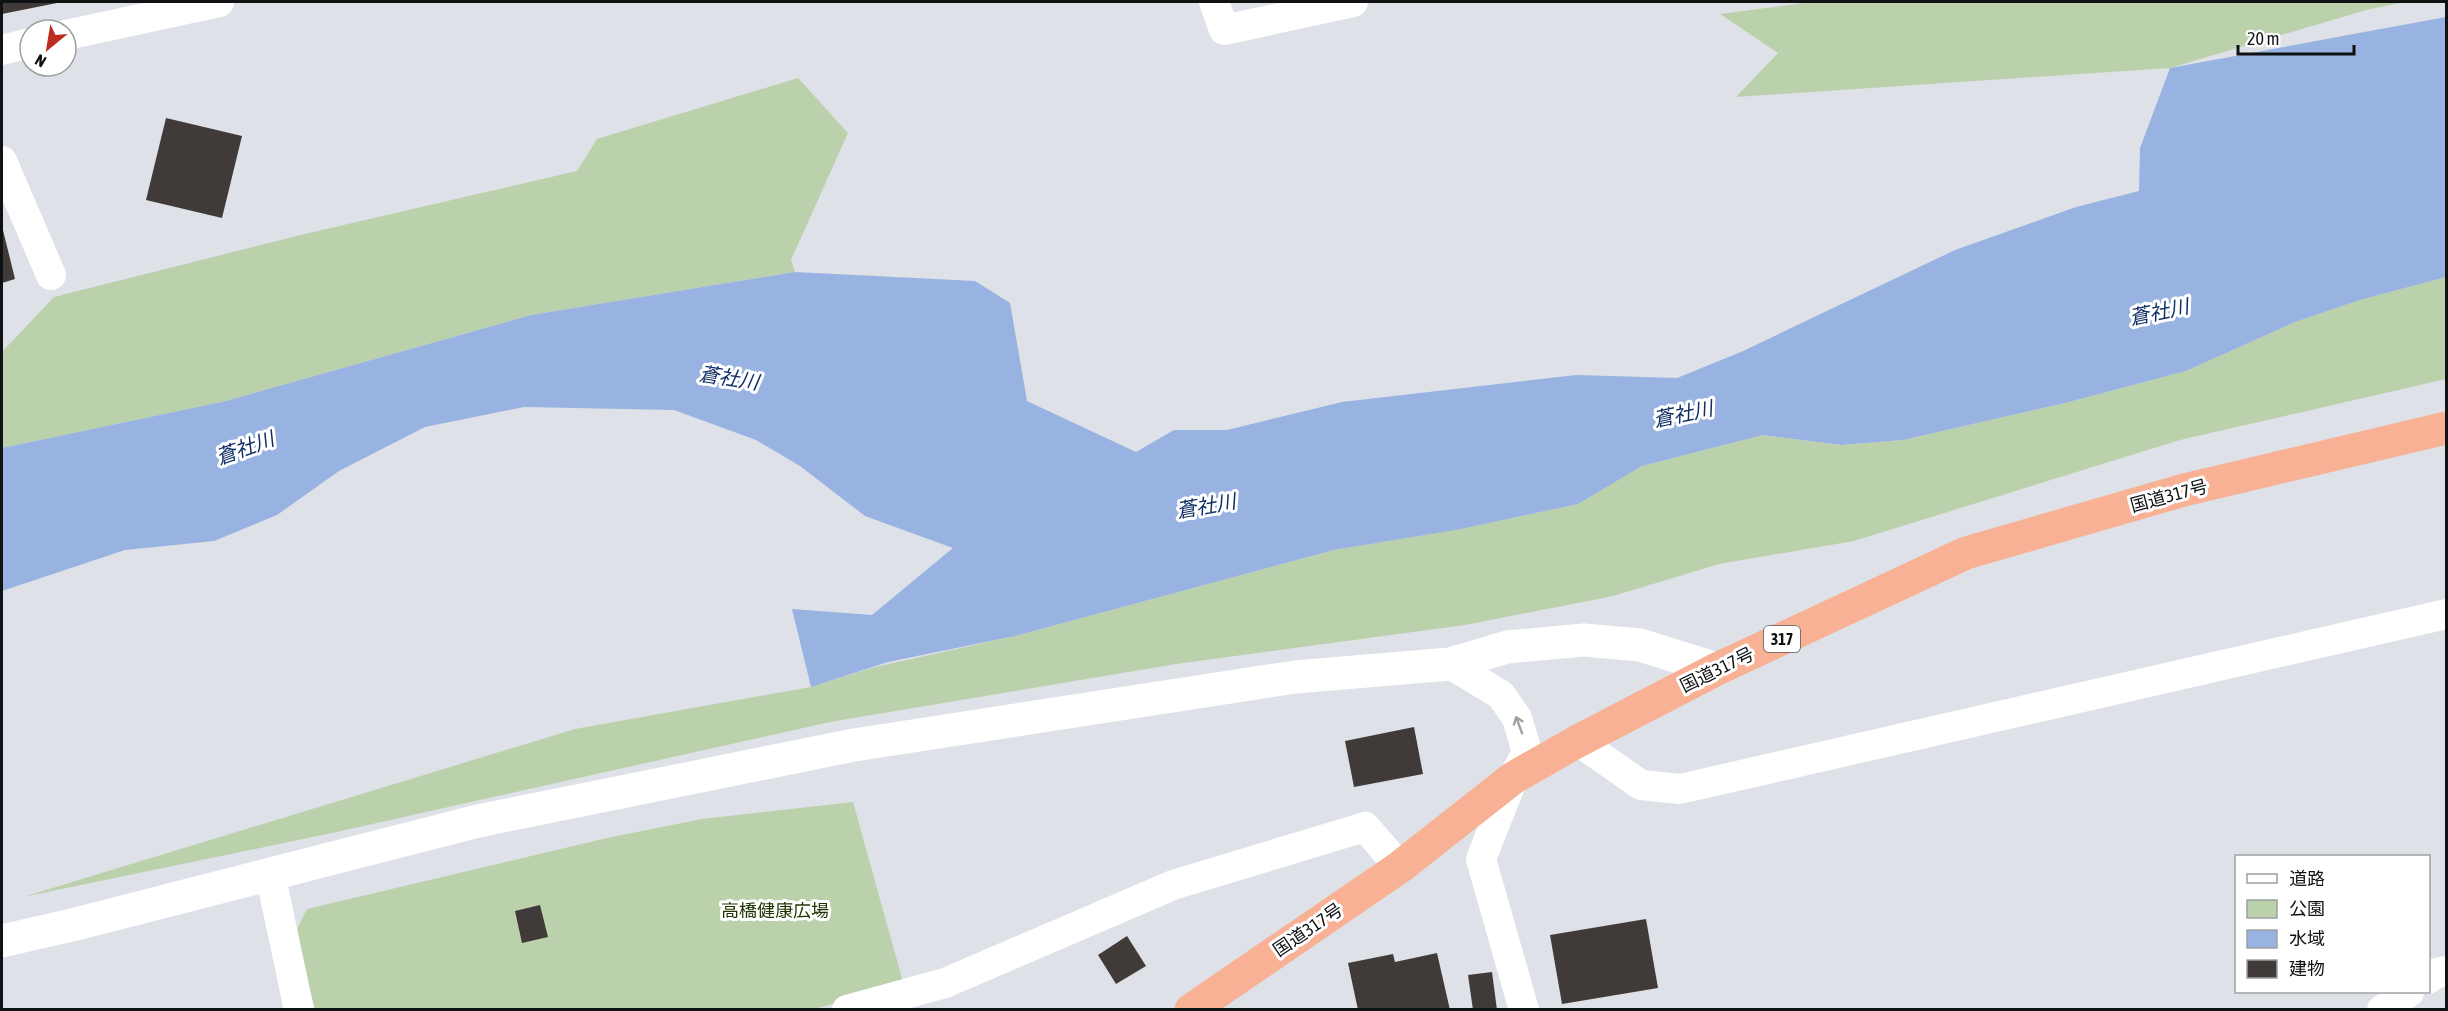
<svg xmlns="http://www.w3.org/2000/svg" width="2448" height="1011" viewBox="0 0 2448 1011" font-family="'Asap Condensed','Noto Sans JP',sans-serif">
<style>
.green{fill:#bbd1ab}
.water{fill:#98b3e1}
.building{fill:#403b38}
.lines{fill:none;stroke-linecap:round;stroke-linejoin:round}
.street{stroke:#fff;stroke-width:30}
.secondary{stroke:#fff;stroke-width:33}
.highway{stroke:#f8b194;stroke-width:33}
.oneway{stroke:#9fa0a1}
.labels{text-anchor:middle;stroke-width:6;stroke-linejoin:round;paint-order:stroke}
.shield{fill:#fff;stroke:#58585a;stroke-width:1.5}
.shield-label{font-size:16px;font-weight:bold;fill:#101113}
.street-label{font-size:18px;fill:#101113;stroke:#fff}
.park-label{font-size:18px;fill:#1c3400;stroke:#fff}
.water-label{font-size:20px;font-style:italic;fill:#102f65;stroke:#fff}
</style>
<rect width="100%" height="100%" fill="#dee1e7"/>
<!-- green -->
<path class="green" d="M1812,2H2405L2366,10L2170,68L1736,97L1778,53L1720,14Z
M798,78L848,133L791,260L795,272L531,315L226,401L2,448V352L54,297L309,233L577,171L597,139Z
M2446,277V379L2180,440L1854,541L1719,564L1613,596L1465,625L1176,664L830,722L332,833L23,897L575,729L811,687L875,667L1015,636L1334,550L1470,527L1578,504L1642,466L1763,435L1841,445L1903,440L2065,403L2186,371L2295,322L2360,300Z
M853,802L903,982L851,999L810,1010L315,1009L295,933L307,909L607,838L702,819Z"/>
<!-- water -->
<path class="water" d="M2446,17V277L2360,300L2295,322L2186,371L2065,403L1903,440L1841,445L1763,435L1642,466L1578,504L1461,529L1334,550L1015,636L888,662L811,687L792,609L872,615L953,548L865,516L800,466L756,440L674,410L524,407L425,427L339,471L277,515L214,541L125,550L2,591V448L226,401L531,315L795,272L975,281L1010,303L1027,401L1136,452L1174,430H1227L1342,402L1576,375L1677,378L1741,352L1955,250L2076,207L2139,191L2140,148L2170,68Z"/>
<!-- building -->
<path class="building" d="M2,2H57V3L2,14Z
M166,118L242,136L222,218L146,200Z
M2,226L15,279L2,283Z
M1414,727L1423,774L1354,787L1345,741Z
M540,905L548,937L522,943L515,911Z
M1646,919L1658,988L1562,1004L1550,935Z
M1127,936L1146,966L1116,984L1098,955Z
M1437,953L1450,1010H1358L1348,963L1393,954L1395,962Z
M1492,972L1497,1010H1473L1468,975Z"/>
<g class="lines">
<!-- street -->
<path class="street" d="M1214,2L1224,30L1353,2
M66,35L219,2
M2,50L30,43
M2,161L51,275
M1450,664L1501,695L1517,718L1527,752L1513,778L1481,859L1524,1010
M1578,741L1641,785L1680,789L2446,614
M270,873L299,1010
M2428,979L2437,973L2446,971
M847,1010L945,983L1173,885L1365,827L1400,867
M2382,1010L2409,992"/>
<!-- secondary -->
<path class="secondary" d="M2,941L72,925L478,821L854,745L1295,677L1450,664L1507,647L1584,640L1640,645L1717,669"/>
<!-- highway -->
<path class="highway" d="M1191,1010L1400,867L1513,778L1578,741L1717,669L1966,553L2184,490L2446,428"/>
</g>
<!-- one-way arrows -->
<defs><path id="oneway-shaft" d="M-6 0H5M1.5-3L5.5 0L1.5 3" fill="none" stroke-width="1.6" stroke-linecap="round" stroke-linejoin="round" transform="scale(1.5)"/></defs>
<use class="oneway" href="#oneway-shaft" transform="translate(1519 725) rotate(-110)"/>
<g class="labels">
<!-- shield labels -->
<rect class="shield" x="1764" y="626" width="36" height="26" rx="4.5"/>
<g class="shield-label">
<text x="1782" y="645">317</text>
</g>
<!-- street labels -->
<g class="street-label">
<text transform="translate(2169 496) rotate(-15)" y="6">国道317号</text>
<text transform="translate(1717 670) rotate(-26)" y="6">国道317号</text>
<text transform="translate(1308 930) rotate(-34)" y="6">国道317号</text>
</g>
<!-- park labels -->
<g class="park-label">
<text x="775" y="917">高橋健康広場</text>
</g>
<!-- water labels -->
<g class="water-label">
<text transform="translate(2159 312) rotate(-12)" y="7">蒼社川</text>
<text transform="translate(729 378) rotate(9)" y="7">蒼社川</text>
<text transform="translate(1683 414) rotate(-12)" y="7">蒼社川</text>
<text transform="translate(245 448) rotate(-20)" y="7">蒼社川</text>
<text transform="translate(1206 506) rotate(-10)" y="7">蒼社川</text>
</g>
</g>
<!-- border -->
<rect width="2448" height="1011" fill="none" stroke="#101113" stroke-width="6"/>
<!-- legend -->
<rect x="2235" y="855" width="195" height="138" fill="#ffffff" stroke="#9fa0a1" stroke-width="1.5"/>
<rect x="2247" y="874" width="30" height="9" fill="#ffffff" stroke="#9fa0a1" stroke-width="1.5"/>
<text x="2289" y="885" font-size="18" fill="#101113">道路</text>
<rect x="2247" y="900" width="30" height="18" fill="#bbd1ab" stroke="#9fa0a1" stroke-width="1.5"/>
<text x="2289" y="915" font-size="18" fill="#101113">公園</text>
<rect x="2247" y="930" width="30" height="18" fill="#98b3e1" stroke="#9fa0a1" stroke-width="1.5"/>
<text x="2289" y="945" font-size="18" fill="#101113">水域</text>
<rect x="2247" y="960" width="30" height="18" fill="#403b38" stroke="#9fa0a1" stroke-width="1.5"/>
<text x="2289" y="975" font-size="18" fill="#101113">建物</text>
<!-- north arrow -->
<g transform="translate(48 48) rotate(210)"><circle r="28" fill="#ffffff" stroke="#9fa0a1" stroke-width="1.5"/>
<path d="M0-4.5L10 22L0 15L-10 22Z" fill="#ba2d1f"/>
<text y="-9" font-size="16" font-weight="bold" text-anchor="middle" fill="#101113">N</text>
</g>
<!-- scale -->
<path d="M2238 45v9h116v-9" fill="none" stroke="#101113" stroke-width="3"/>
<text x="2247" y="45" font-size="18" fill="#101113" stroke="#ffffff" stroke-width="4.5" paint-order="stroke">20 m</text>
</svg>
